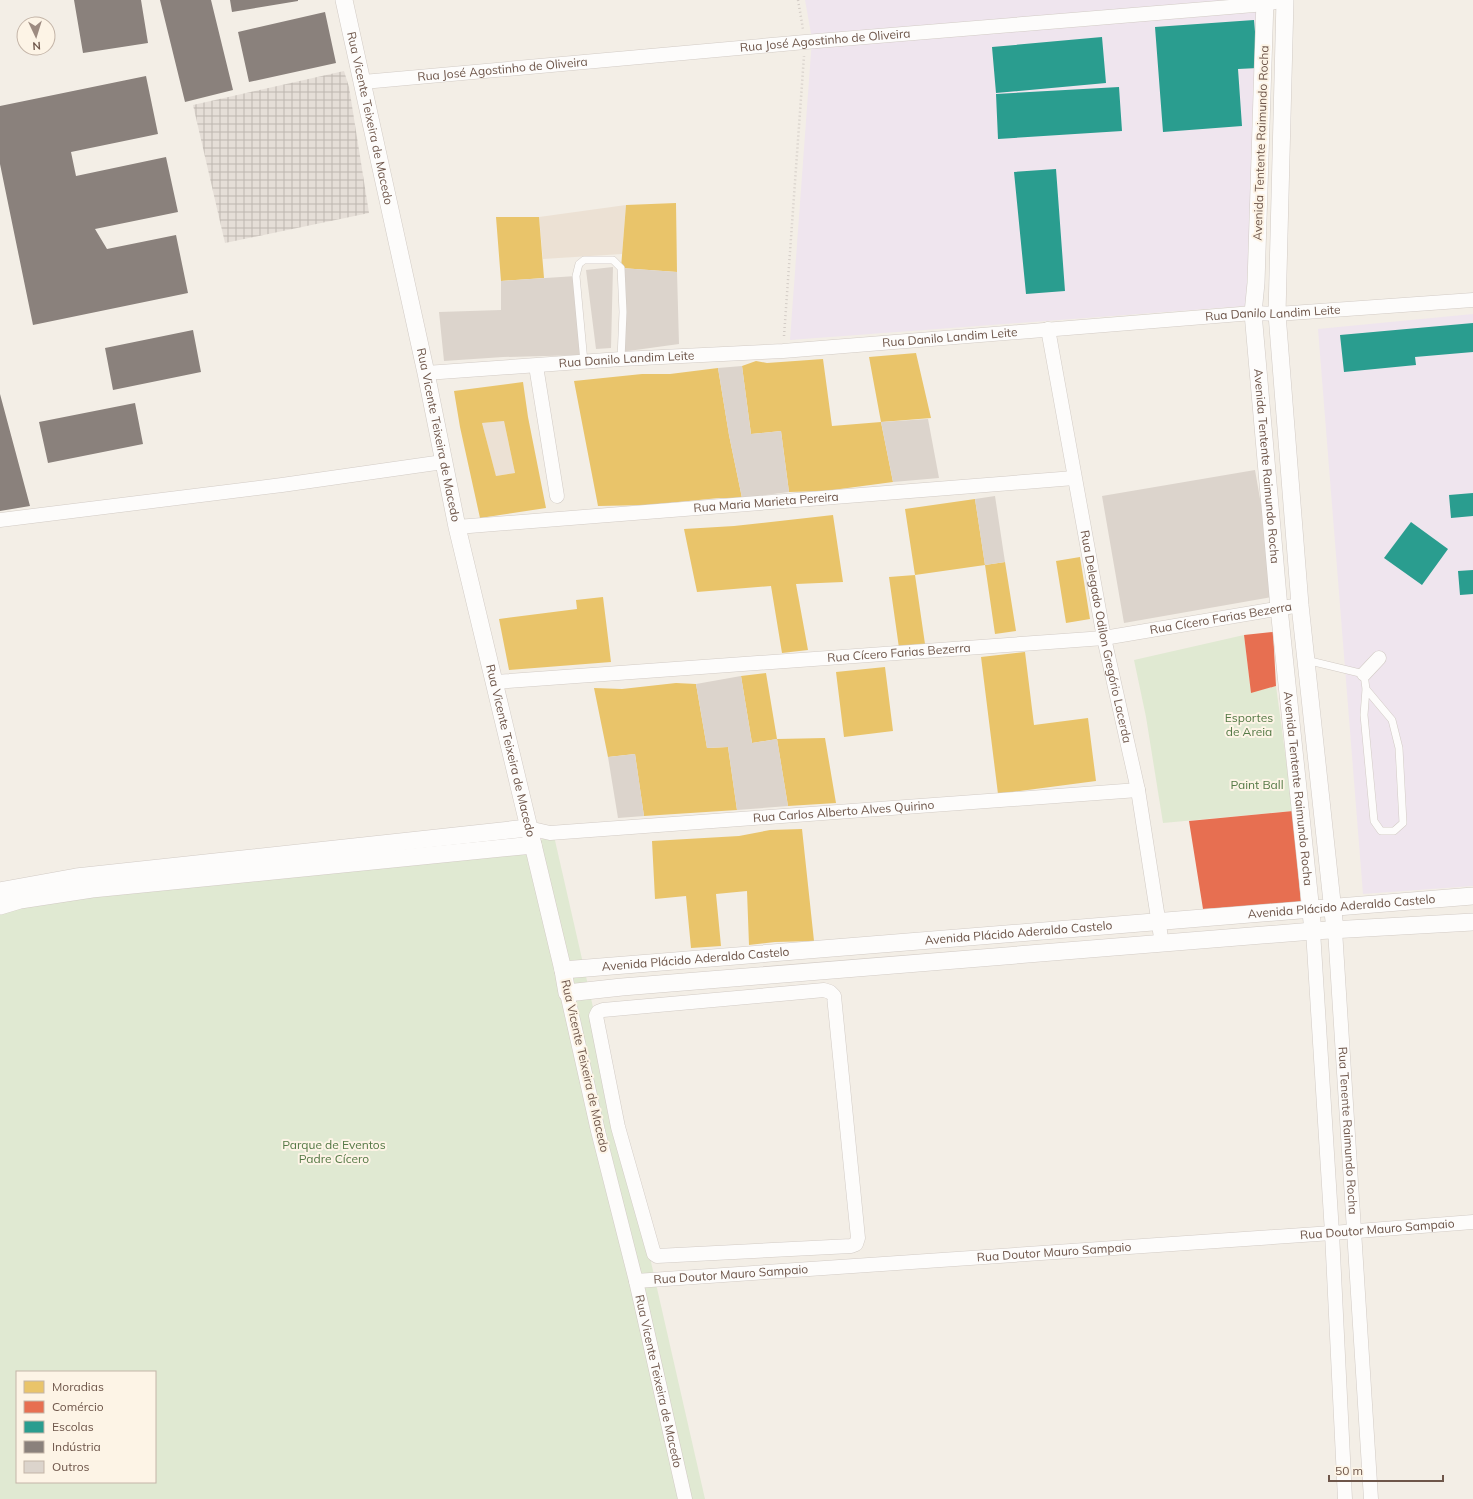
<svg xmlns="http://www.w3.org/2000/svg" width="1473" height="1499" viewBox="0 0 1473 1499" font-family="Mulish,sans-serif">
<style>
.residential{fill:#ece1d4}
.industrial{fill:url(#industrial-grid)}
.education{fill:#efe5ee}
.green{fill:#e0e9d2;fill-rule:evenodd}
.homes{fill:#e9c46a;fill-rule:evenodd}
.shops{fill:#e76f51}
.schools{fill:#2a9d8f}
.industry{fill:#8a817c}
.building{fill:#dcd4cc}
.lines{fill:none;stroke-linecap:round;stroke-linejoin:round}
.service-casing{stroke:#d2cbc5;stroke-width:8}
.minor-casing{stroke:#d2cbc5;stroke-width:15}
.tertiary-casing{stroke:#d2cbc5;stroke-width:18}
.path{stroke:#d3ccc6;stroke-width:2.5;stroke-dasharray:1 3;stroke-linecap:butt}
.service{stroke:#fdfcfb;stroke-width:7}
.minor{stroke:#fdfcfb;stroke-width:14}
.tertiary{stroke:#fdfcfb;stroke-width:17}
.labels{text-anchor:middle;stroke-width:4;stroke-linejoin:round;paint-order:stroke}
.street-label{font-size:12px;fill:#6e564a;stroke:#fdf4e6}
.park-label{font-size:12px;fill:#557946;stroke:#fdf4e6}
</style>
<defs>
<pattern id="industrial-grid" width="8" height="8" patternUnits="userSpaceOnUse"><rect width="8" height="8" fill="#e5ded7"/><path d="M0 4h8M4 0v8" fill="none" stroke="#beb7b0"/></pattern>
</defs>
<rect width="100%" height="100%" fill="#f3eee6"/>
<!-- residential -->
<path class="residential" d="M626,205L622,254L543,259L539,217Z
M504,421L515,473L496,476L482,423Z"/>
<!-- industrial -->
<path class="industrial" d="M344,71L349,87L369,213L225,243L193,105Z"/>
<!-- education -->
<path class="education" d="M805,0H1260L1246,306L790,340L812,39Z
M1473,314V886L1363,894L1318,329Z"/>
<!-- green -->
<path class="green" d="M1244,635L1251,692L1276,686L1293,811L1163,823L1146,717L1134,660Z
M554,836L705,1499H0V905L515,847ZM17,1372H155V1482H17Z"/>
<!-- homes -->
<path class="homes" d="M676,203L677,272L621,268L626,205Z
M496,217H539L544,278L501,281Z
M916,353L931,418L881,422L869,357Z
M823,359L832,426L881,422L893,482L825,491L789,492L781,431L751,434L742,366L756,361L767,363Z
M718,368L729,435L742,498H719L648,505L598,506L574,381L642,374H670Z
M523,382L528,417L546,508L480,518L460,427L454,391ZM504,421L515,473L496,476L482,423Z
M975,499L985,565L1005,562L1016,631L995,634L985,565L915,575L905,509Z
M833,515L843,582L796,584L808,650L782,653L771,586L697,592L684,529L734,526Z
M1080,557L1090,619L1066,623L1056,561Z
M915,575L925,644L899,648L889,577Z
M603,597L611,662L509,670L499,619L577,609L576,600Z
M1025,652L1034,725L1088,718L1096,781L998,794L981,657Z
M885,667L893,731L844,737L836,672Z
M766,673L777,739L752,743L741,676Z
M676,683L696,684L707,748L728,747L737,810L644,816L635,754L608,757L594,688L622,689Z
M825,738L836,803L788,806L777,739Z
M802,829L814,941L775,942L749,945L747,891L716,894L721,946L691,948L686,896L655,899L652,841L739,836L770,830Z"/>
<!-- shops -->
<path class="shops" d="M1273,632L1276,686L1251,693L1244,635Z
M1293,811L1301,903L1203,909L1189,821Z"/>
<!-- schools -->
<path class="schools" d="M1254,20L1258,68L1238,69L1242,126L1163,132L1155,27Z
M1102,37L1106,83L996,93L992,47Z
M1119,87L1122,131L998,139L996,94Z
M1056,169L1065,291L1026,294L1014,172Z
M1473,323V352L1415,357L1416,365L1344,372L1340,335Z
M1473,493V516L1451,518L1449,495Z
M1411,522L1448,549L1422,585L1384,558Z
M1473,570V594L1460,595L1458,571Z"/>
<!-- industry -->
<path class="industry" d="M74,0H141L148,43L83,53Z
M160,0H211L233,90L185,102Z
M230,0H298V1L232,12Z
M325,12L336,63L249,82L238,32Z
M146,76L158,134L71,152L76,176L166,157L178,212L95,229L107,249L176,235L188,293L33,325L0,164V106Z
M193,330L201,372L113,390L105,348Z
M0,394L30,506L0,511Z
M135,403L143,444L48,463L39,422Z"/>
<!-- building -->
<path class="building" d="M613,267L611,348L596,349L586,270Z
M621,268L677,272L679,344L621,352Z
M576,276L584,355L503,357L444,361L439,312L501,310V281Z
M742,366L751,434L781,431L789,492L742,498L729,435L718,368Z
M928,419L939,478L893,482L881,422Z
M1255,470L1277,596L1124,623L1102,496Z
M995,496L1005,562L985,565L975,499Z
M741,676L752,743L777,739L788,806L737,810L728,747L707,748L696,684Z
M635,754L644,816L618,818L608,757Z"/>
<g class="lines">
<!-- service casing -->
<g class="service-casing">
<path id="service" d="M584,362L576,276L579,264L584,260H613L621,268L623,312L621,359
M1306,660L1364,674L1366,689L1364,715L1374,821L1381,831H1394L1403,823L1399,748L1392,720L1366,689"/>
</g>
<!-- minor casing -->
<g class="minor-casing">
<g id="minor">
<path id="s1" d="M363,82L805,42L1266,4L1285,0"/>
<path id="s2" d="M1048,329L1104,638L1138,790L1162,944"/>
<path d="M536,366L557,496"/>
<path id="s3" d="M426,373L621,359L783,351L1253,313L1277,314L1473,300"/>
<path d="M0,520L282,485L443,462"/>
<path id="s4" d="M457,527L1074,478"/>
<path d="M1364,674L1379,658"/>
<path id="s5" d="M495,682L1104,638L1300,605"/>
<path id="s6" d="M528,828L550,833L1138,790"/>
<path id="s7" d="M1335,930L1371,1499"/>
<path d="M1313,931L1332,1233L1345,1499"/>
<path d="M824,990L830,992L834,996L858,1238L856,1244L851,1246L657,1256L654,1254L618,1127L596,1016L598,1012L603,1010Z"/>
<path id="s8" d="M567,993L598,1131L636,1281L685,1499"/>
<path id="s9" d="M636,1281L1332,1233L1473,1222"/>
</g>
</g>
<!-- tertiary casing -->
<g class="tertiary-casing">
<g id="tertiary">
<path id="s10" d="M344,0L426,373L457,527L563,970L567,993L622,987L1313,931L1473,922"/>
<path id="s11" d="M1265,0L1256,283L1253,313L1279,608L1313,931"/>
<path d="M1285,0L1277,314L1300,605L1335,930"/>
<path d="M0,891L76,877L528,828"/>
<path d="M0,906L20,900L92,889L533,845"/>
<path id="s12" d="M563,970L1473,896"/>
</g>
</g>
<!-- path -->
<path class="path" d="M798,0L803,29
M784,336L804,56"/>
<!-- service -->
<use href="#service" class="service"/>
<!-- minor -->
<use href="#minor" class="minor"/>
<!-- tertiary -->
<use href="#tertiary" class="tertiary"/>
</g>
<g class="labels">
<!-- street labels -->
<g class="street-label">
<text dy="4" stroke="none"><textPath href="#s1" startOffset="464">Rua José Agostinho de Oliveira</textPath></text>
<text dy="4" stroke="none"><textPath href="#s1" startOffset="140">Rua José Agostinho de Oliveira</textPath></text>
<text dy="4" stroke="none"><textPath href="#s10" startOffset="121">Rua Vicente Teixeira de Macedo</textPath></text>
<text transform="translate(1261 143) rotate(-88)" y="4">Avenida Tentente Raimundo Rocha</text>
<text dy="4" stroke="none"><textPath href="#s3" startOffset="849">Rua Danilo Landim Leite</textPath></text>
<text dy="4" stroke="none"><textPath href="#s3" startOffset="525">Rua Danilo Landim Leite</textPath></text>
<text dy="4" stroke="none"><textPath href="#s3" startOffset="201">Rua Danilo Landim Leite</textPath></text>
<text dy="4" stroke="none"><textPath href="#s10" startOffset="445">Rua Vicente Teixeira de Macedo</textPath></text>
<text dy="4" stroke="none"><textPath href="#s11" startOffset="467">Avenida Tentente Raimundo Rocha</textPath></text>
<text dy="4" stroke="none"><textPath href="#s4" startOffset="310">Rua Maria Marieta Pereira</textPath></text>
<text dy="4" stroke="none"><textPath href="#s5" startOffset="729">Rua Cícero Farias Bezerra</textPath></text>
<text dy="4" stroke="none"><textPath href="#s2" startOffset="313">Rua Delegado Odilon Gregório Lacerda</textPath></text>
<text dy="4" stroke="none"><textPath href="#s5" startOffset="405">Rua Cícero Farias Bezerra</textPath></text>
<text dy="4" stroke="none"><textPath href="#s10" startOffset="769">Rua Vicente Teixeira de Macedo</textPath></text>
<text dy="4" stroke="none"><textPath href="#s11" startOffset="791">Avenida Tentente Raimundo Rocha</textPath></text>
<text dy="4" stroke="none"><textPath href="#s6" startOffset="317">Rua Carlos Alberto Alves Quirino</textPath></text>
<text dy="4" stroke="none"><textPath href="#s12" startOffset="781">Avenida Plácido Aderaldo Castelo</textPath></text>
<text dy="4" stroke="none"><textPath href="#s12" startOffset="457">Avenida Plácido Aderaldo Castelo</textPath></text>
<text dy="4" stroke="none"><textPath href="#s12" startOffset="133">Avenida Plácido Aderaldo Castelo</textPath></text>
<text transform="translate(585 1066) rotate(77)" y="4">Rua Vicente Teixeira de Macedo</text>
<text dy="4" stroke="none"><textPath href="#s7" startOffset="201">Rua Tenente Raimundo Rocha</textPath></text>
<text dy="4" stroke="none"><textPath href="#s9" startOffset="743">Rua Doutor Mauro Sampaio</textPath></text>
<text dy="4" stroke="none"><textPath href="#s9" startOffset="419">Rua Doutor Mauro Sampaio</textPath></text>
<text dy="4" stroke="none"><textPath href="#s9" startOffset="95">Rua Doutor Mauro Sampaio</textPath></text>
<text dy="4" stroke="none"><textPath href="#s8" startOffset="399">Rua Vicente Teixeira de Macedo</textPath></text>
</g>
<!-- park labels -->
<g class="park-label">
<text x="1249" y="722">Esportes<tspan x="1249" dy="14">de Areia</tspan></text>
<text x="1257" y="789">Paint Ball</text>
<text x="334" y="1149">Parque de Eventos<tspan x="334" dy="14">Padre Cícero</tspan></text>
</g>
</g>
<!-- legend -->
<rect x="16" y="1371" width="140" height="112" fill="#fdf4e6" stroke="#c4b5a8"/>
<rect x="24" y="1381" width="20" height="12" fill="#e9c46a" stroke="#c4b5a8"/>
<text x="52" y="1391" font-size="12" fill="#6e564a">Moradias</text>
<rect x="24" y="1401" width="20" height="12" fill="#e76f51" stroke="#c4b5a8"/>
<text x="52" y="1411" font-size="12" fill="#6e564a">Comércio</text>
<rect x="24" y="1421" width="20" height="12" fill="#2a9d8f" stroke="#c4b5a8"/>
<text x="52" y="1431" font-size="12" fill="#6e564a">Escolas</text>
<rect x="24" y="1441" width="20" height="12" fill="#8a817c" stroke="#c4b5a8"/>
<text x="52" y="1451" font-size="12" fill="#6e564a">Indústria</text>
<rect x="24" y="1461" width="20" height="12" fill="#dcd4cc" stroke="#c4b5a8"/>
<text x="52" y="1471" font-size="12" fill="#6e564a">Outros</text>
<!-- north arrow -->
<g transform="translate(36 36) rotate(176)"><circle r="19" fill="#fdf4e6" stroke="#c4b5a8"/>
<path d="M0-3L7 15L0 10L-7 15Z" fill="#9d8b81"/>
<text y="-6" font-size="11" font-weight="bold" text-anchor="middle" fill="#6e564a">N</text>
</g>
<!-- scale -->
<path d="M1329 1475v6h114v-6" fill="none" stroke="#6e564a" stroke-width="2"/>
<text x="1335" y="1475" font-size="12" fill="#6e564a" stroke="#fdf4e6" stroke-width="3" paint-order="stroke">50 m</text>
</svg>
